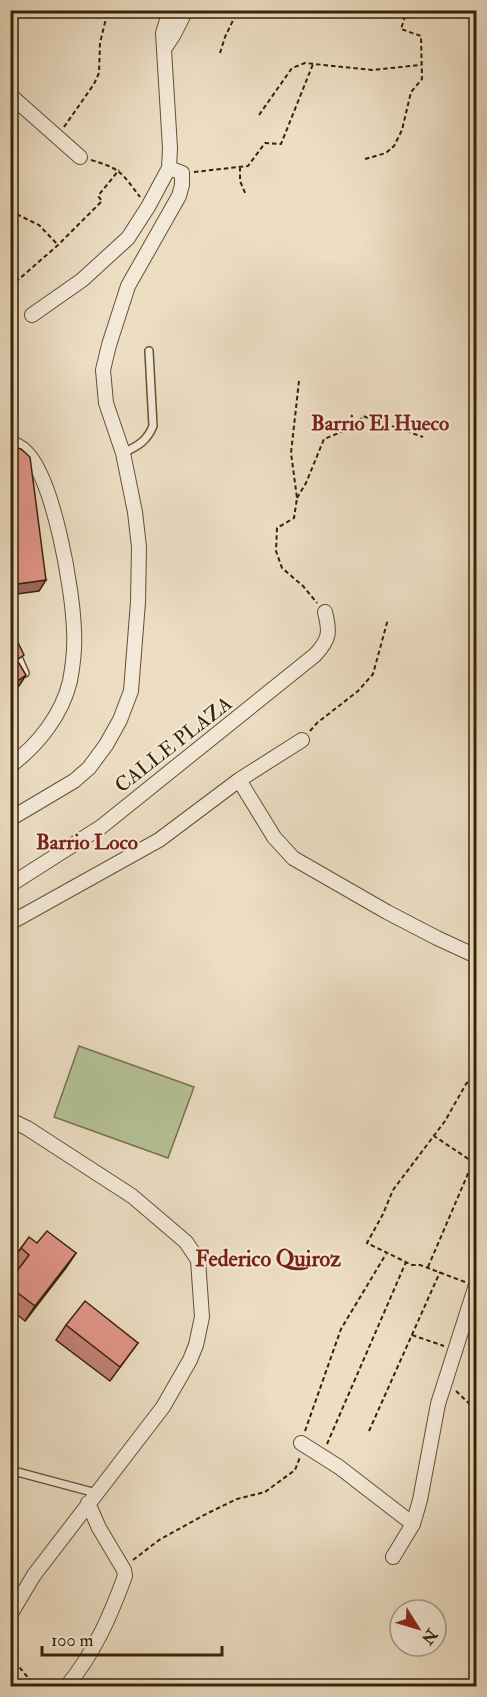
<svg xmlns="http://www.w3.org/2000/svg" width="487" height="1697" viewBox="0 0 487 1697" font-family="'IM FELL Double Pica',serif">
<style>
.green{fill:#b4c296;stroke:#76724c;stroke-width:1.5}
.lines{fill:none;stroke-linecap:round;stroke-linejoin:round}
.service-casing{stroke:#655132;stroke-width:10}
.minor-casing{stroke:#655132;stroke-width:16}
.path{stroke:#382202;stroke-width:2;stroke-dasharray:4.5 3;stroke-linecap:butt}
.service{stroke:#f3e9d8;stroke-width:7}
.minor{stroke:#f3e9d8;stroke-width:14}
.wall{fill:#c28076;stroke:#382202;stroke-width:1.5}
.shaded-wall{fill:#9e6860;stroke:#382202;stroke-width:1.5}
.building{fill:#e29589;stroke:#382202;stroke-width:1.5}
.labels{text-anchor:middle;stroke-width:4.5;stroke-linejoin:round;paint-order:stroke}
.street-label{font-size:20px;fill:#382202;stroke:#f3e9d8}
.neighbourhood-label{font-size:21px;font-weight:bold;fill:#7a1f14;stroke:#f3e9d8}
.quarter-label{font-size:22px;font-weight:bold;fill:#7a1f14;stroke:#f3e9d8}
</style>
<rect width="100%" height="100%" fill="#ecddc3"/>
<filter id="stains"><feTurbulence type="fractalNoise" baseFrequency=".00333" numOctaves="4"/><feColorMatrix values="0 0 0 0 .2 0 0 0 0 .09 0 0 0 0 .02 0 0 0 .5 -.17"/></filter>
<radialGradient id="worn" r=".72"><stop offset=".6" stop-color="#630" stop-opacity="0"/><stop offset="1" stop-color="#630" stop-opacity=".3"/></radialGradient>
<!-- green -->
<path class="green" d="M79,1046L194,1087L168,1158L54,1117Z"/>
<g class="lines">
<!-- service casing -->
<g class="service-casing">
<path id="service" d="M123,453C138,446 147,441 153,426L149,351
M10,639L25,673
M10,1470L96,1493"/>
</g>
<!-- minor casing -->
<g class="minor-casing">
<path id="minor" d="M164,49L174,34L186,10
M10,95L80,157
M32,315L82,280L128,238L148,207L169,168L170,148L163,33L170,10
M10,442C16,445 22,447 26,452C54,480 73,590 74,631C75,647 73,665 70,681C62,715 38,745 10,766
M239,780L274,837L293,858L387,912L437,938L476,956
M10,819L74,781L89,768L106,745L120,720L131,691L138,602L139,547L135,512L123,453L106,403L103,370L109,345L128,286L179,196L182,185V173L169,168
M10,885L101,827L315,655C330,639 330,632 325,612
M10,923L159,840L239,780L302,740
M10,1120L27,1128L132,1196L186,1242L198,1260L202,1317L196,1345L190,1360L163,1407L34,1575L10,1615
M301,1443L339,1467L413,1524
M393,1557L413,1524L420,1500L438,1404L476,1285
M67,1686C94,1653 110,1617 125,1576L124,1570L99,1528L88,1503"/>
</g>
<!-- path -->
<path class="path" d="M220,53L225,37L238,10
M259,115L292,68L305,63L372,70L421,65
M64,127L94,84L99,73L100,43L108,10
M365,159L386,153L394,146L402,130L411,92L422,79L421,36L401,29L407,10
M91,160C121,169 121,172 140,197
M240,167V181L246,195
M194,172L248,166L265,143L281,144L313,64
M10,211L39,225L58,245
M10,287L58,245L102,201L98,196L119,170
M299,381L291,453L297,498L294,518L277,528L276,551L282,568L303,586L317,603
M297,498L306,483L324,439L356,426L363,416L423,437
M310,731L317,723L358,691L373,674L388,619
M428,1267L473,1162L434,1136
M465,1282L420,1265H412L367,1243L383,1214L393,1190L445,1121L466,1084L476,1073
M412,1335L444,1346
M456,1391L476,1410
M305,1431L341,1329L386,1254
M369,1431L440,1272
M327,1444L406,1262
M133,1560L159,1540L206,1514L237,1499L265,1492L295,1470L300,1457
M10,1656L35,1686"/>
<!-- service -->
<use href="#service" class="service"/>
<!-- minor -->
<use href="#minor" class="minor"/>
</g>
<!-- wall -->
<path class="wall" d="M37,1243L76,1253L25,1321L10,1309V1267L17,1271L18,1269L11,1263L21,1248Z
M66,1325L138,1343L110,1381L56,1340Z"/>
<!-- shaded-wall -->
<path class="shaded-wall" d="M46,580L39,591L10,595V585Z
M26,675L19,686L10,691V686Z
M76,1253L66,1268L25,1321L35,1306Z"/>
<!-- building -->
<path class="building" d="M10,447H14L21,449L30,457L46,580L10,585Z
M11,628L24,655L17,660L26,675L10,686Z
M47,1231L76,1253L35,1306L10,1287V1267L17,1271L29,1255L21,1248L29,1237L37,1243Z
M85,1301L138,1343L120,1367L66,1325Z"/>
<g class="labels">
<!-- street labels -->
<g class="street-label">
<text transform="translate(173 744) rotate(-38)" y="7">CALLE PLAZA</text>
</g>
<!-- neighbourhood labels -->
<g class="neighbourhood-label">
<text x="380" y="430">Barrio El Hueco</text>
<text x="87" y="849">Barrio Loco</text>
</g>
<!-- quarter labels -->
<g class="quarter-label">
<text x="268" y="1266">Federico Quiroz</text>
</g>
</g>
<!-- margin -->
<rect width="487" height="1697" fill="none" stroke="#ecddc3" stroke-width="36"/>
<rect x="12" y="12" width="463" height="1673" fill="none" stroke="#382202" stroke-width="3"/>
<rect x="18" y="18" width="451" height="1661" fill="none" stroke="#382202" stroke-width="1.5"/>
<!-- north arrow -->
<g transform="translate(418 1628) rotate(127)"><circle r="28" fill="#f3e9d8" stroke="#a89982" stroke-width="1.5"/>
<path d="M0-4.5L10 22L0 15L-10 22Z" fill="#8f2418"/>
<text y="-9" font-size="16" font-weight="bold" text-anchor="middle" fill="#382202">N</text>
</g>
<!-- scale -->
<path d="M42 1646v9h180v-9" fill="none" stroke="#382202" stroke-width="3"/>
<text x="51" y="1646" font-size="18" fill="#382202" stroke="#f3e9d8" stroke-width="4.5" paint-order="stroke">100 m</text>
<rect width="100%" height="100%" filter="url(#stains)"/>
<rect width="100%" height="100%" fill="url(#worn)"/>
</svg>
